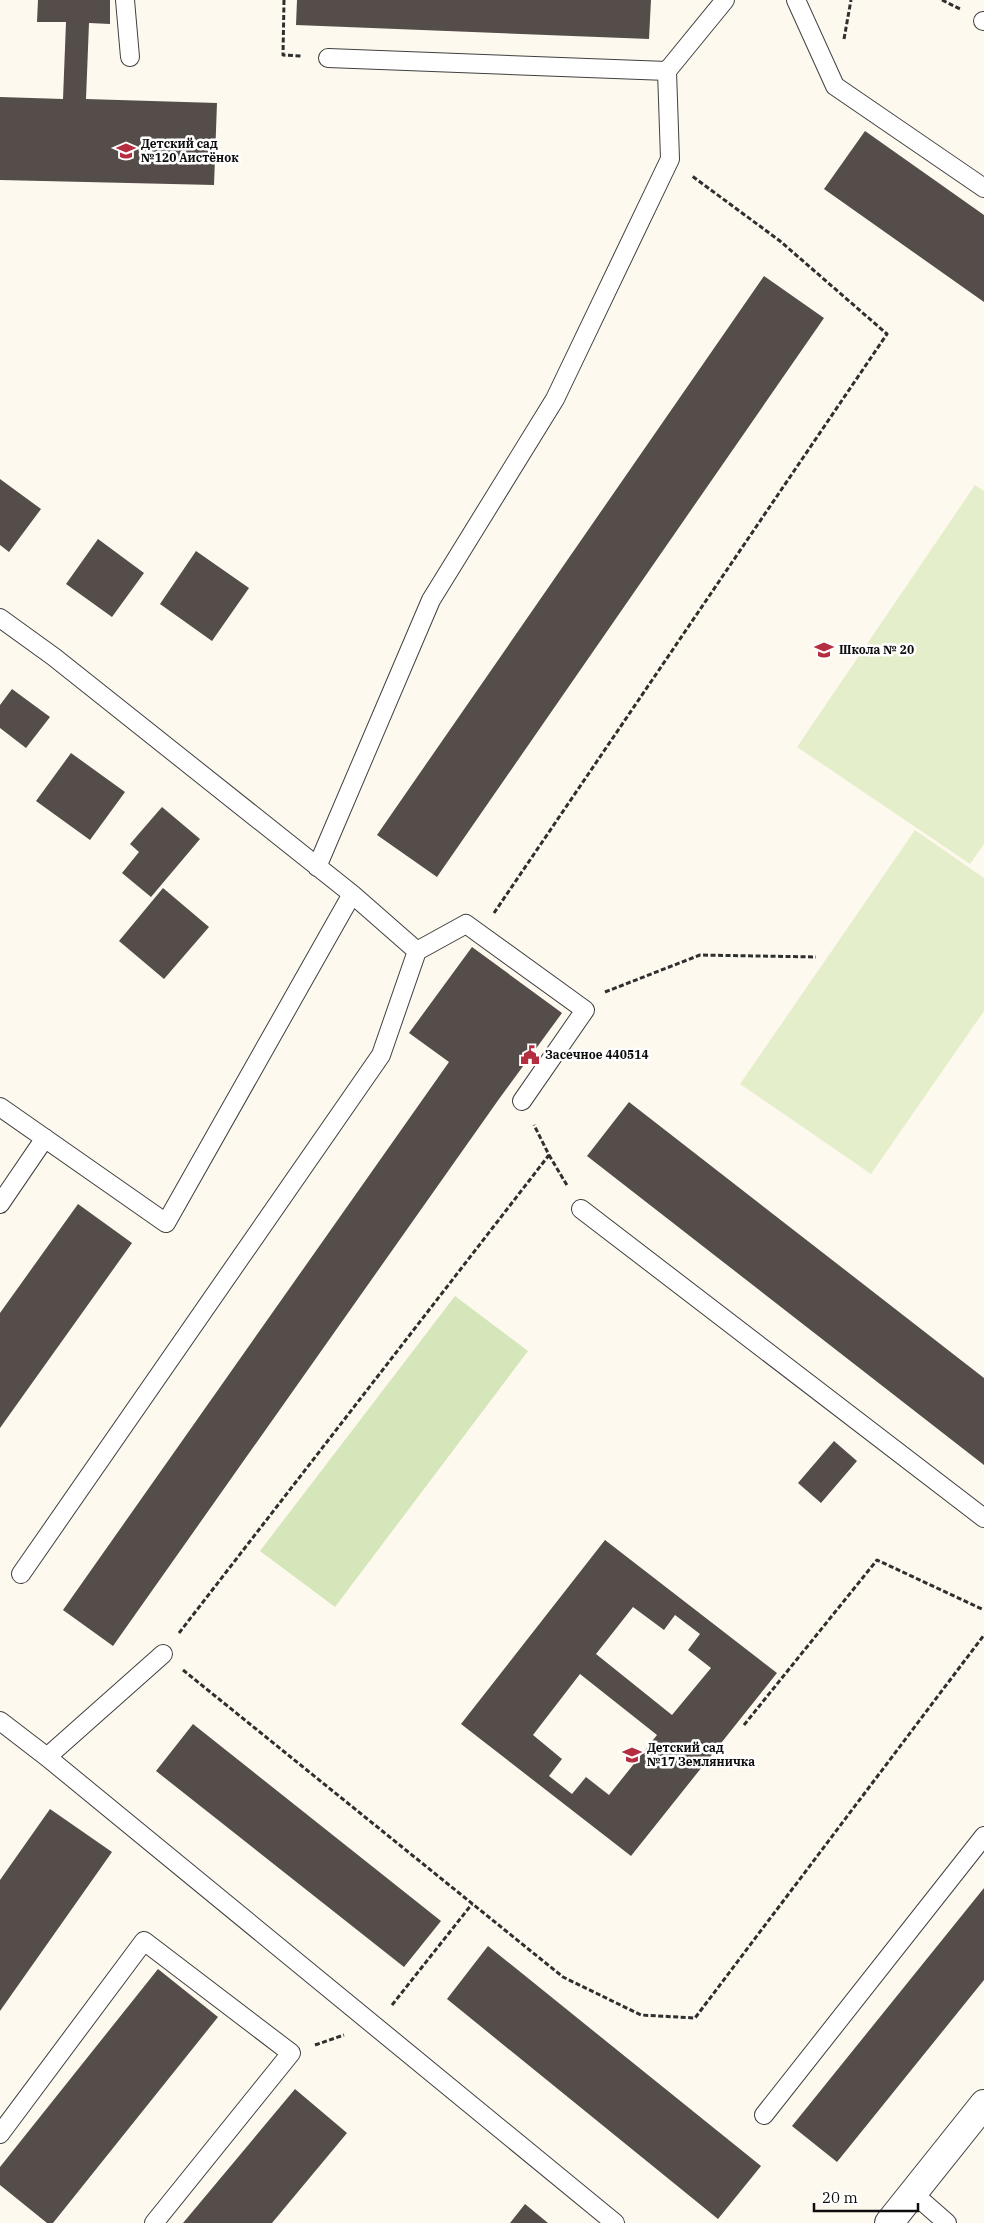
<svg xmlns="http://www.w3.org/2000/svg" width="984" height="2223" viewBox="0 0 984 2223" font-family="'IBM Plex Serif',serif">
<style>
.green{fill:#d5e6ba}
.pitch{fill:#e5eecb}
.building{fill:#554d4a;fill-rule:evenodd}
.lines{fill:none;stroke-linecap:round;stroke-linejoin:round}
.service-casing{stroke:#404040;stroke-width:20}
.tertiary-casing{stroke:#404040;stroke-width:30}
.path{stroke:#2f2f2f;stroke-width:3;stroke-dasharray:5 2.5;stroke-linecap:butt}
.service{stroke:#fff;stroke-width:18}
.tertiary{stroke:#fff;stroke-width:28}
.labels{text-anchor:middle;stroke-width:5;stroke-linejoin:round;paint-order:stroke}
.poi-label{font-size:12px;font-weight:bold;fill:#0d0d0d;stroke:#fff;text-anchor:start}
</style>
<rect width="100%" height="100%" fill="#fef9ee"/>
<!-- green -->
<path class="green" d="M455,1296L528,1351L335,1607L260,1551Z"/>
<!-- pitch -->
<path class="pitch" d="M975,485L984,491V844L970,864L797,747Z
M915,830L984,878V1011L871,1174L740,1084Z"/>
<!-- building -->
<path class="building" d="M38,0H110V24L89,23L86,99L217,103L214,185L0,180V97L63,99L66,22H37Z
M297,0H651L649,39L296,25Z
M865,131L984,215V302L824,189Z
M764,276L824,318L437,877L377,835Z
M0,479L41,509L9,552L0,545Z
M98,539L144,573L112,617L66,584Z
M196,551L249,588L212,641L160,604Z
M12,689L50,717L26,748L0,728V705Z
M71,753L125,792L90,840L36,801Z
M162,807L200,839L151,897L122,873L139,852L130,844Z
M163,888L209,927L164,979L119,941Z
M472,947L562,1013L499,1099L113,1646L63,1610L449,1062L409,1033Z
M629,1102L984,1378V1465L587,1156Z
M78,1204L132,1243L0,1428V1313Z
M834,1441L857,1461L821,1503L798,1483Z
M605,1540L777,1673L631,1856L461,1724ZM633,1607L664,1630L675,1615L700,1634L688,1650L711,1668L672,1715L596,1654ZM580,1674L657,1735L609,1795L586,1777L572,1794L549,1776L562,1759L533,1735Z
M193,1724L441,1921L404,1967L156,1771Z
M50,1809L112,1852L0,2011V1880Z
M984,1888V1980L837,2162L792,2126Z
M488,1946L761,2166L718,2219L447,1999Z
M158,1969L218,2017L53,2223H47L0,2185V2167Z
M295,2089L347,2133L272,2223H183Z
M525,2204L548,2223H510Z"/>
<g class="lines">
<!-- service casing -->
<g class="service-casing">
<path id="service" d="M125,0L130,57
M796,0L835,86L984,188
M983,21H984
M328,58L667,71
M0,618L54,657L352,894L166,1223L0,1107
M317,867L431,600L555,399L670,159L667,71L725,0
M417,951L466,924L585,1010L522,1101
M0,1204L45,1138
M581,1209L984,1518
M21,1574L381,1055L417,951L352,894
M0,1721L47,1757L163,1654
M47,1757L615,2223
M764,2115L984,1836
M0,2134L144,1941L291,2053L154,2223
M914,2194L947,2223"/>
</g>
<!-- tertiary casing -->
<g class="tertiary-casing">
<path id="tertiary" d="M889,2223L984,2104"/>
</g>
<!-- path -->
<path class="path" d="M284,0L283,55L302,56
M942,0L960,9
M844,39L851,0
M494,913L887,334L780,241L692,176
M605,992L700,955L816,957
M549,1155L568,1187
M179,1633L549,1155L534,1125
M183,1670L563,1977L641,2015L695,2018L984,1635
M744,1725L877,1560L984,1610
M392,2005L472,1904
M315,2045L344,2035"/>
<!-- service -->
<use href="#service" class="service"/>
<!-- tertiary -->
<use href="#tertiary" class="tertiary"/>
</g>
<!-- icons -->
<defs>
<g id="school-bare" transform="scale(1.5)"><path d="M0-5L7-2L0 1L-7-2ZM-4 1L0 2.5L4 1V4Q0 6-4 4Z" fill="#b42e40" stroke="#fff" stroke-width="2.5" paint-order="stroke"/></g>
<g id="civic-bare" transform="scale(1.5)"><path d="M-.6-6.5H3V-4.5H.6V-3L4-1V1h2V6H-6V1h2V-1L-.6-3ZM-1.2 2.5V6h2.4V2.5Z" fill="#b42e40" stroke="#fff" stroke-width="2.5" paint-order="stroke"/></g>
</defs>
<g fill-rule="evenodd">
<use href="#school-bare" x="126" y="151"/>
<use href="#school-bare" x="824" y="650"/>
<use href="#civic-bare" x="530" y="1055"/>
<use href="#school-bare" x="632" y="1755"/>
</g>
<g class="labels">
<!-- poi labels -->
<g class="poi-label">
<text x="141" y="148">Детский сад<tspan x="141" dy="14">№120 Аистёнок</tspan></text>
<text x="839" y="654">Школа № 20</text>
<text x="545" y="1059">Засечное 440514</text>
<text x="647" y="1752">Детский сад<tspan x="647" dy="14">№17 Земляничка</tspan></text>
</g>
</g>
<!-- scale -->
<path d="M814 2203v8h104v-8" fill="none" stroke="#0d0d0d" stroke-width="2.5"/>
<text x="822" y="2203" font-size="15" fill="#0d0d0d" stroke="#ffffff" stroke-width="4" paint-order="stroke">20 m</text>
</svg>
